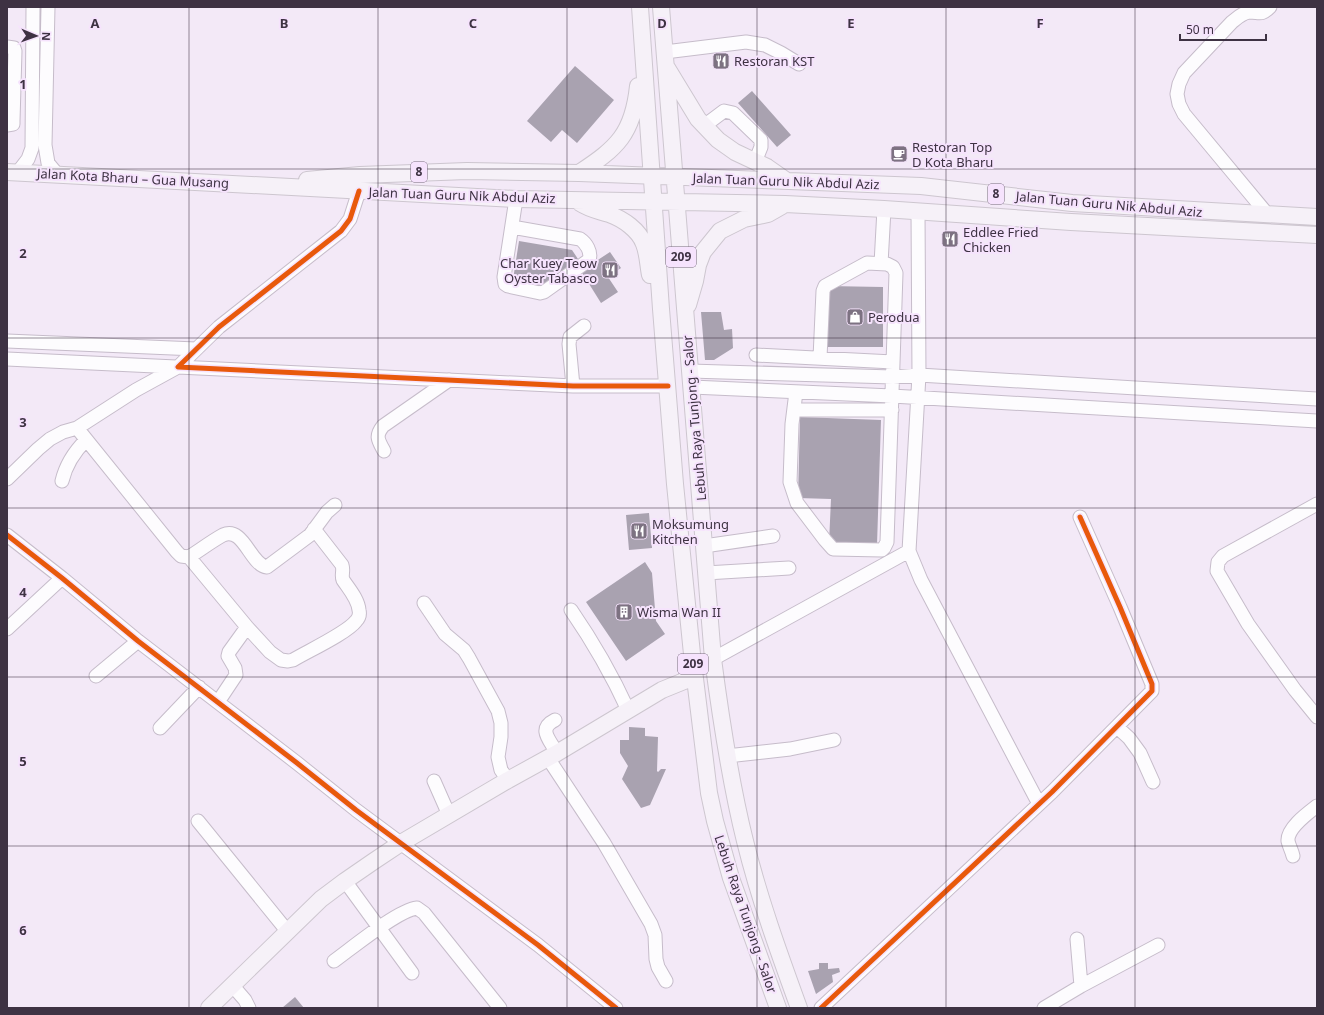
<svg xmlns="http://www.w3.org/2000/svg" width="1324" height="1015" viewBox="0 0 1324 1015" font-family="'Noto Sans',sans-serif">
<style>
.building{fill:#a9a2b0}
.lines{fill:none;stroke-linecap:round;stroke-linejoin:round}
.minor-casing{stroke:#c6bcca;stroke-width:15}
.major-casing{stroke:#cdc6cf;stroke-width:18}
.minor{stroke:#fdfcfe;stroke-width:13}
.major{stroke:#f6f1f8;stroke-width:16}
.cycleway-casing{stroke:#f6e3fd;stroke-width:8}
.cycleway{stroke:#e8590c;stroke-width:5}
.grid{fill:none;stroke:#3e3243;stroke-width:1;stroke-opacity:0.55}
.labels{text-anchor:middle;stroke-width:4;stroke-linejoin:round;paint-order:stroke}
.shield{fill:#f6e3fd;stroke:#75677b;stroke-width:1}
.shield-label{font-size:12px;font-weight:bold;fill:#3e3243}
.poi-label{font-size:13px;fill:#3e3243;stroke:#f6e3fd;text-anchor:start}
.street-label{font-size:13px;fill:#3e3243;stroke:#f6e3fd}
.grid-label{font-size:13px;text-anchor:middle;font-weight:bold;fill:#3e3243;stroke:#f6e3fd;stroke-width:4;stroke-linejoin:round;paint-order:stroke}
</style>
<rect width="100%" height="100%" fill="#f3e9f7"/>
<!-- building -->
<path class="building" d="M575,66L614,100L577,143L562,130L551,142L527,121Z
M752,91L791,135L777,147L738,103Z
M519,241L572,250L578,259L539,288L512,286Z
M610,252L621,268L608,277L618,292L601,303L581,271Z
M827,286L883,287V347H826Z
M701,312H721L724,330L732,329L733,348L714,360H705Z
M800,417L881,420L877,545L829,543L831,499L798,498Z
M649,513L652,548L629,550L626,515Z
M645,562L652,573L656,621L665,634L626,661L586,602Z
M629,727L645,728V736L658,737L657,771L658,772L661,769H666L650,805L641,808L622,779L628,766L620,753V740H629Z
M819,963H828V969L839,968L840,972L832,975L833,982L816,994L808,971L819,969Z
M295,997L304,1008H282Z"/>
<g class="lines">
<!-- minor casing -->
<g class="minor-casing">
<path id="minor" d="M48,7L45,145L48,163L57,174
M7,47L14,48L15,51L13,121V124L7,125
M665,52L746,42L765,45L781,53L799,64
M704,126L724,111L733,113L761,140V147L755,162
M18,172L28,159L32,148L33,7
M359,191L350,219L341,231L219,327L178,367L573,386H668
M918,212L919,375L909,551L921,580L1039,804
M1268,215L1184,114L1179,104L1177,94L1179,84L1184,73L1232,22C1237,18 1242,13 1249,12C1260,12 1261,16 1270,7
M512,227L580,239C586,243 592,252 589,260L544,292L540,293L508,286L505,284L504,277L516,199
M881,264L884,209
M7,341L196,349
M756,355L893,362
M7,359L176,367
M690,371L893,377L919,375L1317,399
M573,386L569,344L570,337L584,326
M692,387L892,396L1317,421
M796,392L792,424L790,482L797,503L825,540L833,549L882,550L884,548L887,542L896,273L893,267L887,264L867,263L825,286L823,291L820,358
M794,410H892
M77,428L177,552L181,556L189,557C200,550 212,541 223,535C244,526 250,565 267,567L310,535L327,512L335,505
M384,451C378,440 375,436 383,426L449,380
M7,479L38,449L50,439L63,432L77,428L136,390L178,367
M62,481C66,464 74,452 86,440
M1317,504L1223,556L1218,562L1217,571L1248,624L1295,690L1317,717
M7,535L62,578L138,641L297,763L356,810L538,945L616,1008
M704,546L773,536
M189,557L247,627L270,652L281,660L288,661L293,660C308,651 347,633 356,621C359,618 360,614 359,610C358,599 349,589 343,580C341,575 344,571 342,565L314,529
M706,573L789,568
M424,603L445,634L464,650L469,658L498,711L501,723V737L498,757L501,770L508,780
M571,610C593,642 612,675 628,710
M7,629L62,578
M713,659L909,551
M96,676L138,641
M218,702L236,675L235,668L228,656L229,652L247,627
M555,720C537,729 550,740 557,753
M1117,727L1129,738L1140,753L1153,782
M160,728L199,687
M727,756L790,749L834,740
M548,758L604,843L651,924L655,935L656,959L658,967L666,981
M434,781L449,815
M198,821L288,932
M1293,856C1292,851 1289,846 1288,841C1287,828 1308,813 1317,806
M345,881L412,973
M1077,939L1081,986
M334,961C352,948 398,910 417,908L424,913L500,1008
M232,985L245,1000L249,1008
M821,1008L1052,792L1152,691V684L1120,607L1080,517
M1044,1008L1081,986L1158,945"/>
</g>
<!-- major casing -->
<g class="major-casing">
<path id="major" d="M640,7L661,309L675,484L692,654L709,793L715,821L731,878L778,1008
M661,7L713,659C721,720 730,781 745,841C759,898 779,953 799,1008
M667,68L698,119L718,140L735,152L767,167L787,181
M7,172L516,199L785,204L884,209L1071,222L1317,235
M579,173C617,148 633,134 638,86
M307,180L360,175L467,171L579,173L921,186L1072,203L1317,217
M580,203C591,210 597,210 609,214C623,219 639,230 644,244C648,254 648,265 650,275
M688,305L695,281L698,265L703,252L720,231L744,219L768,214L782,206
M209,1008L321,899L345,881L374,861L401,843L508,780L557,753L662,690L694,677"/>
</g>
<!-- minor -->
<use href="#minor" class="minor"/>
<!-- major -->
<use href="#major" class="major"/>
<!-- cycleway casing -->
<g class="cycleway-casing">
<path id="cycleway" d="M359,191L350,219L341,231L219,327L178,367L573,386H668
M7,535L62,578L138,641L297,763L356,810L538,945L616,1008
M821,1008L1052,792L1152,691V684L1120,607L1080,517"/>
</g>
<!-- cycleway -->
<use href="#cycleway" class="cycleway"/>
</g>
<!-- grid -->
<path class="grid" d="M189,7V1008M378,7V1008M567,7V1008M757,7V1008M946,7V1008M1135,7V1008M7,169H1317M7,338H1317M7,508H1317M7,677H1317M7,846H1317"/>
<!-- icons -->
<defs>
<g id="restaurant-square" transform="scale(0.9)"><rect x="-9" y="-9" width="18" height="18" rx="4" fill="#7d7282" stroke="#f6e3fd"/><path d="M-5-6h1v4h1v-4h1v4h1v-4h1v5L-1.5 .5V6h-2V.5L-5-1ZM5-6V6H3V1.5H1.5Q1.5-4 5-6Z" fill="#fff"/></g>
<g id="cafe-square" transform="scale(0.9)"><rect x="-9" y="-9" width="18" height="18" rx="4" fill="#7d7282" stroke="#f6e3fd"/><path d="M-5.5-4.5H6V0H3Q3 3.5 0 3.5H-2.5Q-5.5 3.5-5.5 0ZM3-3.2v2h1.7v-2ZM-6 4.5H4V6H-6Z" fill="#fff"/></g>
<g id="shop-square" transform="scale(0.9)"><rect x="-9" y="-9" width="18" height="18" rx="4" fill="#7d7282" stroke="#f6e3fd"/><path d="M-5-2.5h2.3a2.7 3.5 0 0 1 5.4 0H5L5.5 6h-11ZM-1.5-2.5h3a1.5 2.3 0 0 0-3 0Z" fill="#fff"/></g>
<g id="building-square" transform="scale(0.9)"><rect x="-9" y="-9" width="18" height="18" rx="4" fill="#7d7282" stroke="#f6e3fd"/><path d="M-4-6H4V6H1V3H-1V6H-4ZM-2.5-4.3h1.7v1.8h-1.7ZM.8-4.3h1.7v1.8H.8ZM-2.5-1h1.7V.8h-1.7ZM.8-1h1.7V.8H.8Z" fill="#fff"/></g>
</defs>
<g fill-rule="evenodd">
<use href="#restaurant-square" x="721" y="61"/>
<use href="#cafe-square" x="899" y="154"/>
<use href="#restaurant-square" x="950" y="239"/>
<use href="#restaurant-square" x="610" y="270"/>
<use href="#shop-square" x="855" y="317"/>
<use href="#restaurant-square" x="639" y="531"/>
<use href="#building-square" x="624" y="612"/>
</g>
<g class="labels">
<!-- shield labels -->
<g class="shield">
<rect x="411" y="162" width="16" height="20" rx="3"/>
<rect x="988" y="184" width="16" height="20" rx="3"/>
<rect x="666" y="247" width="30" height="20" rx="3"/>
<rect x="678" y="654" width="30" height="20" rx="3"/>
</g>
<g class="shield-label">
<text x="419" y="176">8</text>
<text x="996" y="198">8</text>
<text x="681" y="261">209</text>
<text x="693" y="668">209</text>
</g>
<!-- poi labels -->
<g class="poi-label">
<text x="734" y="66">Restoran KST</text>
<text x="912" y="152">Restoran Top<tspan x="912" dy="15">D Kota Bharu</tspan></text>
<text x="963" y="237">Eddlee Fried<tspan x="963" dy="15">Chicken</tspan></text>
<text x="597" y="268" text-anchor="end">Char Kuey Teow<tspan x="597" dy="15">Oyster Tabasco</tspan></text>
<text x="868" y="322">Perodua</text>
<text x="652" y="529">Moksumung<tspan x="652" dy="15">Kitchen</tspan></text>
<text x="637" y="617">Wisma Wan II</text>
</g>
<!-- street labels -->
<g class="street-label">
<text transform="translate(133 178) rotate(3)" y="5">Jalan Kota Bharu – Gua Musang</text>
<text transform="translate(786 181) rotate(2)" y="5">Jalan Tuan Guru Nik Abdul Aziz</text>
<text transform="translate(462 195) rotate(2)" y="5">Jalan Tuan Guru Nik Abdul Aziz</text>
<text transform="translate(1109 204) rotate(5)" y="5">Jalan Tuan Guru Nik Abdul Aziz</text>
<text transform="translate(694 418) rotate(-95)" y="5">Lebuh Raya Tunjong - Salor</text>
<text transform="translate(746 914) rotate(71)" y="5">Lebuh Raya Tunjong - Salor</text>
</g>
</g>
<g class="grid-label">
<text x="95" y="28">A</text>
<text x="284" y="28">B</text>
<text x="473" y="28">C</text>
<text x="662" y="28">D</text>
<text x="851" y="28">E</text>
<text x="1040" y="28">F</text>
<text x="23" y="89">1</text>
<text x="23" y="258">2</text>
<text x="23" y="427">3</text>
<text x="23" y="597">4</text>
<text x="23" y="766">5</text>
<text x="23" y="935">6</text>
</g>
<!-- border -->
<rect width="1324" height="1015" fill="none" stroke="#3e3243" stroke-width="16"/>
<!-- north arrow -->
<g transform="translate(36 36) rotate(92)" stroke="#f6e3fd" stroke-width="3" paint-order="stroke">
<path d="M0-3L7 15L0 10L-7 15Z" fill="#3e3243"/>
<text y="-6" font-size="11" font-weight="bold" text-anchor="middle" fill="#3e3243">N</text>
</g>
<!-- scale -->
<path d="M1180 34v6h86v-6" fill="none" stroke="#3e3243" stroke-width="2"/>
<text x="1186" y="34" font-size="12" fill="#3e3243" stroke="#f6e3fd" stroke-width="3" paint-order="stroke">50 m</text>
</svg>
